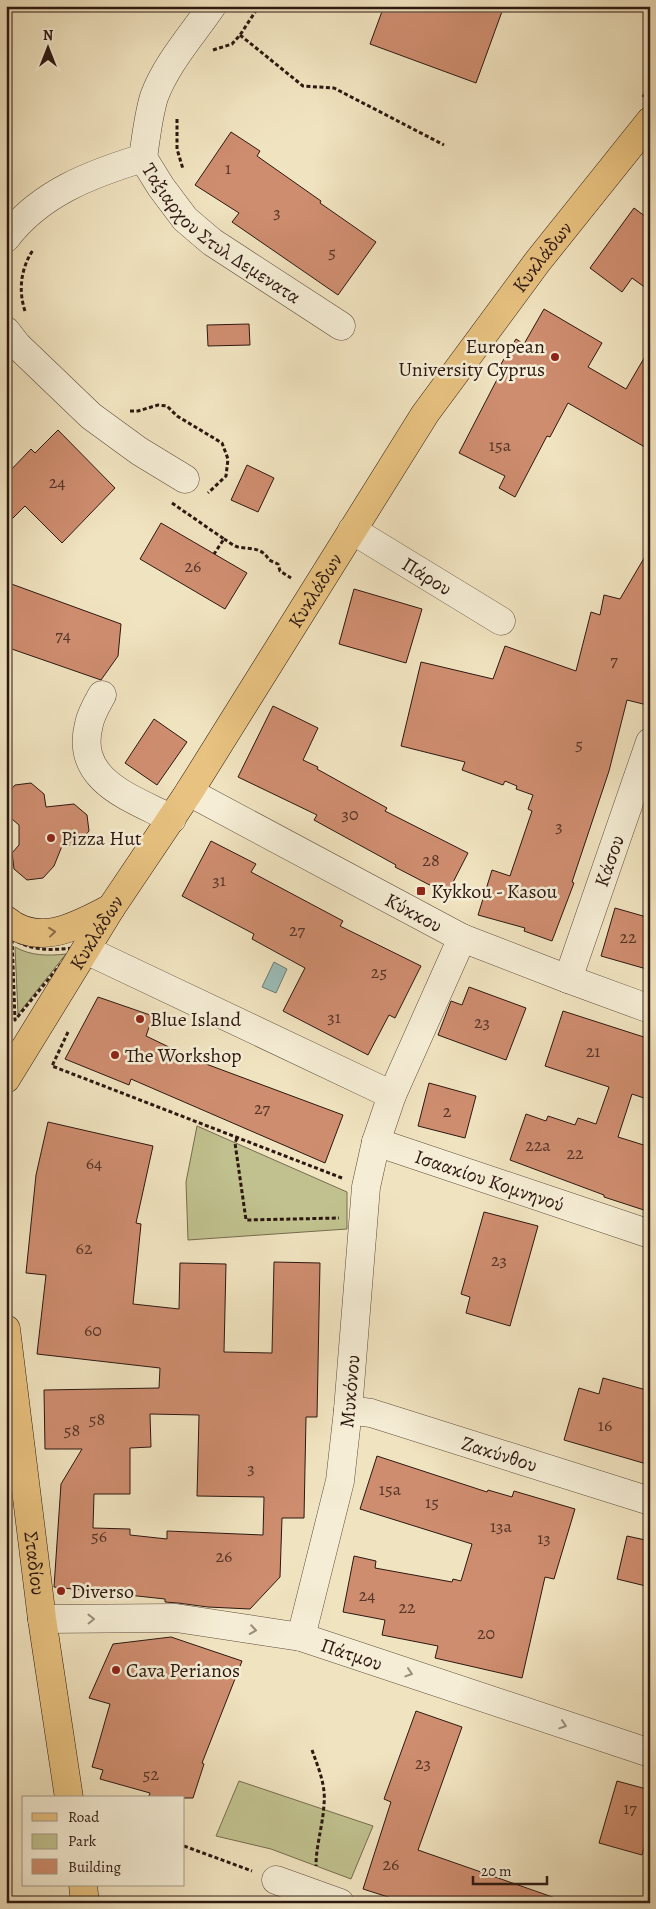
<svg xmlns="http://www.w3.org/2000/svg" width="656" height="1909" viewBox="0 0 656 1909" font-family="Alegreya,serif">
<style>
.green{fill:#c0c18e;stroke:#766c50}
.water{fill:#9bbdb8;stroke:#6f7b75}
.building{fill:#ce8d6f;stroke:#2d1811;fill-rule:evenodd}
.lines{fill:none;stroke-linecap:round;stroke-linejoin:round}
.minor-casing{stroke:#5e4b3c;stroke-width:29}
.major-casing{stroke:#2d1811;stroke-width:29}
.path{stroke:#2d1811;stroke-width:3;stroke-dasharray:4 2.5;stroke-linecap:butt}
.minor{stroke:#f5edd5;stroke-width:28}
.major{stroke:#e8c280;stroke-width:28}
.oneway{stroke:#8a6d48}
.oneway2{stroke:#9b8d7d}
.poi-dot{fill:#8f2418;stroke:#f5edd5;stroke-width:2}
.labels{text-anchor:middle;stroke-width:5;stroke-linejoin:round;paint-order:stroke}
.number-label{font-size:18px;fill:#553528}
.street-label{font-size:20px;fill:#2d1811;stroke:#f5edd5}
.poi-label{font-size:20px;fill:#2d1811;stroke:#f5edd5;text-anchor:start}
</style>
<rect width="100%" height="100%" fill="#f0e3bf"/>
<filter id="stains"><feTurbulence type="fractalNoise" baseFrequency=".004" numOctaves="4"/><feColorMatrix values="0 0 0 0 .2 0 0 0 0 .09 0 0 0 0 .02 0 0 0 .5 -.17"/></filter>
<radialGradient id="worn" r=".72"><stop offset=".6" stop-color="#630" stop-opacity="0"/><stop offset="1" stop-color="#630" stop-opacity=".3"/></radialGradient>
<!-- green -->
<path class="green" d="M15,947C31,956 48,956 66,954L18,1014Z
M197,1126L347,1192V1229L188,1240L186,1182Z
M239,1781L373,1826L351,1879L271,1849L216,1836Z"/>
<!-- water -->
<path class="water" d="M274,962L287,969L276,993L262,987Z"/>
<!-- building -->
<path class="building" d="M384,6H504L476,83L370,44Z
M231,132L260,151L257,156L321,201L320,203L376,242L338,295L232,222L239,213L195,185Z
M634,208L650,220V291L632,278L622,292L590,268Z
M544,309L602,343L588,367L626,389L650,348V450L568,403L550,437L547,436L515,497L499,488L505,476L459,453L504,366L501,364L516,339L524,344Z
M249,324L250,345L208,346L207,325Z
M58,430L115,488L62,543L25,506L6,525V475L31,449L35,453Z
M247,465L274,478L258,512L231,500Z
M161,523L247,573L225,609L140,559Z
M650,548V692L647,705L627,700L609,771L572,882L574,883L552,941L524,931L525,928L478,915L492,870L510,876L532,811L528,809L533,795L516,789L517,786L505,781L503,785L462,770L465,762L401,746L421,662L493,679L505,646L576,671L591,612L600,615L604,595L620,599Z
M6,582L121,624L118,656L101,680L6,647Z
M354,589L422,609L406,663L339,644Z
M273,706L318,728L303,760L318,767L317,769L387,808L385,811L468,853L447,894L395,867L396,865L314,820L317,815L238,777Z
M154,719L187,742L157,785L125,763Z
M31,783L44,794L46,807L74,804L87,815L89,831L78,844L62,846L54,866L43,878L27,880L14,869L12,853L19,845V825L6,814V795L15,785Z
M211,841L256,864L251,872L343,921L340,926L421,966L395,1018L389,1015L368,1055L283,1011L305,968L252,939L254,934L182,896Z
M615,908L650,918V970L601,956Z
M469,987L526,1008L506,1060L438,1035L451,1001L462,1005Z
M98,997L153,1016L146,1036L198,1061L343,1115L325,1163L131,1079L129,1085L65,1059Z
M563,1011L650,1039V1100L632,1094L618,1137L650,1147V1212L604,1197V1195L510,1160L526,1114L546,1121L548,1116L575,1125L578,1118L596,1124L609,1087L545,1066Z
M429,1083L476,1096L465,1138L418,1126Z
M48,1122L153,1146L136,1223L141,1224L133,1304L179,1309L180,1263L226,1264L224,1352L272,1353L274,1262L320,1263L317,1417H306L304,1518H282L280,1577L250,1609L208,1607L178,1603L165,1602V1599L54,1587L61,1484L82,1449H45L44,1390L159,1388L160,1368L37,1354L46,1275L26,1273L36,1175ZM150,1414L199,1415L197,1496L264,1497L263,1535L167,1531V1539L130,1535V1529L93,1528L94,1494H130V1448L151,1447Z
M484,1212L538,1226L510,1326L466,1313L470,1297L461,1294Z
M603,1378L650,1391V1465L564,1440L579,1388L599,1394Z
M377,1456L487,1492L488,1490L512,1497L514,1491L575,1509L554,1579L545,1577L522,1678L435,1658L438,1646L382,1635L385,1620L343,1612L354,1556L376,1561L375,1568L452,1582L453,1579L461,1581L472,1544L360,1509Z
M627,1536L650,1541V1587L617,1579Z
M171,1637L242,1661L202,1763L204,1764L193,1798H148L150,1793L100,1779L103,1770L92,1767L110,1704L89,1698L113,1644Z
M416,1711L462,1727L418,1850L561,1900V1903H407L363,1889L391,1802L384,1799Z
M617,1781L650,1790V1826L642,1855L599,1843Z"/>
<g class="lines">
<!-- minor casing -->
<g class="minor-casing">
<g id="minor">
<path d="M143,158C146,138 148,117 154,97C166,64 192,35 212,6"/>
<path id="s1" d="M6,238C40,193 91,174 143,158L161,187L185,219L212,242L341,326"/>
<path d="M6,331L17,345L91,416L139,451L185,479"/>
<path id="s2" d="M352,530L501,621"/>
<path d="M102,695C97,704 91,714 89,724C74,781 132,798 172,819"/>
<path id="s3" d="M189,792L462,938L568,979L650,1009"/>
<path d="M86,950L392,1095"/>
<path id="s4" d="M568,979L650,742"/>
<path id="s5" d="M376,1142L650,1234"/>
<path id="s6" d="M348,1410L371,1413L650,1501"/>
<path id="s7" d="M42,1619L176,1618L301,1637L650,1753"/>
<path id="s8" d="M301,1637L340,1481L348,1410L366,1187L376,1142L392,1095L462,938"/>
<path d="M276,1880L340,1903"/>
</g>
</g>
<!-- major casing -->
<g class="major-casing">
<g id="major">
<path d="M6,920C40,948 78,925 111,908"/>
<path id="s9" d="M6,1079L111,908L189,792L425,414L538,261L650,121"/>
<path id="s10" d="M6,1329L42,1619L69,1798"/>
<path d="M83,1885L85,1903"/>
</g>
</g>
<!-- path -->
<path class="path" d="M240,35L303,86L334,88L444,145
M213,50L232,44L240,35L259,6
M643,97L650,87
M177,119V149L183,169
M25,311C18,290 21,268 33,250
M130,411H138L158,405L167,406L177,416L222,443L228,459L226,476L208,493
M172,503L224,539L214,554
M224,539C228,541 233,546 238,547C250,549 262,547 269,560L278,564L280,571L291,578
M12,938C32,952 51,950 74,948L15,1020Z
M68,1032L52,1066L342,1178
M237,1138L235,1143L246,1220L339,1218
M312,1750C318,1767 326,1785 324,1804C323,1825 316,1845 316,1866
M184,1846L252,1871"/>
<!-- minor -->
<use href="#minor" class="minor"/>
<!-- major -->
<use href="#major" class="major"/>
</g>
<!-- one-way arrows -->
<defs><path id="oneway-chevron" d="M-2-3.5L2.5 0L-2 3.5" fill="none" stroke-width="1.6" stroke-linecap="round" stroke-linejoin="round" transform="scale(1.25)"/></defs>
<use class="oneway" href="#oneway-chevron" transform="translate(52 932) rotate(-6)"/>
<g class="oneway2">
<use href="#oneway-chevron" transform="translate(91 1619) rotate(-1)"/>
<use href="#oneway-chevron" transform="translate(253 1630) rotate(9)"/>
<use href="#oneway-chevron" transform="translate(409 1673) rotate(18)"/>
<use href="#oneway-chevron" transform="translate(563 1725) rotate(18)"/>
</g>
<!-- markers -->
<g class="poi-dot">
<circle cx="555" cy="357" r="5"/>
<circle cx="51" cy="838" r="5"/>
<rect x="416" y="886" width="10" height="10" rx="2.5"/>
<circle cx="140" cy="1019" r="5"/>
<circle cx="115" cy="1055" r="5"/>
<circle cx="61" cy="1591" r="5"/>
<circle cx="116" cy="1670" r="5"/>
</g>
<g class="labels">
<!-- number labels -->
<g class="number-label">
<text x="228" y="174">1</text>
<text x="277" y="218">3</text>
<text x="332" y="258">5</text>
<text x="500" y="451">15a</text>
<text x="57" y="488">24</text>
<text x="193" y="572">26</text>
<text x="63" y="641">74</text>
<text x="614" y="666">7</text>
<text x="579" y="750">5</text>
<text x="350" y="820">30</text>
<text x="559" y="832">3</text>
<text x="431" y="866">28</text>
<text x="219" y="886">31</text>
<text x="297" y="936">27</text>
<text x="628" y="943">22</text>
<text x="379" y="978">25</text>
<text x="334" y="1023">31</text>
<text x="482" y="1028">23</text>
<text x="593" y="1057">21</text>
<text x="262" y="1114">27</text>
<text x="447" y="1117">2</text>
<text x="538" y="1151">22a</text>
<text x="575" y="1159">22</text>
<text x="94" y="1169">64</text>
<text x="84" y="1254">62</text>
<text x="499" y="1266">23</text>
<text x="93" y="1336">60</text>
<text x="97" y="1425">58</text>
<text x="605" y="1431">16</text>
<text x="72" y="1436">58</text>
<text x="251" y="1474">3</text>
<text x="390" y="1495">15a</text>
<text x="432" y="1508">15</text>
<text x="501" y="1532">13a</text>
<text x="99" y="1542">56</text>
<text x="544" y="1544">13</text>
<text x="224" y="1562">26</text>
<text x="367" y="1601">24</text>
<text x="407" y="1613">22</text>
<text x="486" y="1639">20</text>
<text x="423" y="1769">23</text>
<text x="151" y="1780">52</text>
<text x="630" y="1814">17</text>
<text x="391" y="1870">26</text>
</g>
<!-- street labels -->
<g class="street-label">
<text dy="7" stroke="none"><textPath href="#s1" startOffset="272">Ταξιαρχου Στυλ Δεμενατα</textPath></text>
<text dy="7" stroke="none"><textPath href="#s9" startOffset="982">Κυκλάδων</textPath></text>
<text dy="7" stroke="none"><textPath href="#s2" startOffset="88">Πάρου</textPath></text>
<text dy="7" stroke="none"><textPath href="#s9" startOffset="578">Κυκλάδων</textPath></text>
<text dy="7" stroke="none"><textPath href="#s4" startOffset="125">Κάσου</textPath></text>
<text dy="7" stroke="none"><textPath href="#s3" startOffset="255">Κύκκου</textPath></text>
<text dy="7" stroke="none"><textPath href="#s9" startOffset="172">Κυκλάδων</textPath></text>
<text dy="7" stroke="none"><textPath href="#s5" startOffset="120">Ισαακίου Κομνηνού</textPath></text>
<text dy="7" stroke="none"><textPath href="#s8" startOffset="251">Μυκόνου</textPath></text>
<text dy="7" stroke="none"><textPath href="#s6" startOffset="158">Ζακύνθου</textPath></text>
<text dy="7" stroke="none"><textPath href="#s10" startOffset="236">Σταδίου</textPath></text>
<text dy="7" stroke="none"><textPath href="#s7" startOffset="314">Πάτμου</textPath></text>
</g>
<!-- poi labels -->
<g class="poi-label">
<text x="545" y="353" text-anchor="end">European<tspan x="545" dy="23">University Cyprus</tspan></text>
<text x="61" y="845">Pizza Hut</text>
<text x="431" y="898">Kykkou - Kasou</text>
<text x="150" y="1026">Blue Island</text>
<text x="125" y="1062">The Workshop</text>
<text x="71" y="1598">Diverso</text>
<text x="126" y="1677">Cava Perianos</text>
</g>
</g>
<!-- margin -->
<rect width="656" height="1909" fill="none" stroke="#f0e3bf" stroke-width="25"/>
<rect x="8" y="8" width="641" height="1894" fill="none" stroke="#2d1811" stroke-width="2.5"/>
<rect x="12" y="12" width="631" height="1884" fill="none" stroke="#2d1811"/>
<!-- legend -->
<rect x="22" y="1796" width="162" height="90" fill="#f5edd5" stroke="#a59887"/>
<rect x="32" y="1813" width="25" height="8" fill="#e8c280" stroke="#a59887"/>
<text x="68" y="1822" font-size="15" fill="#2d1811">Road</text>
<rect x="32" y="1834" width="25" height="15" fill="#c0c18e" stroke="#a59887"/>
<text x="68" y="1846" font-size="15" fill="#2d1811">Park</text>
<rect x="32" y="1859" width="25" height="15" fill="#ce8d6f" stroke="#a59887"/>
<text x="68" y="1872" font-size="15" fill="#2d1811">Building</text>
<!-- north arrow -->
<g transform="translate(48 48)" stroke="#f5edd5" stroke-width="4" paint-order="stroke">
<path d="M0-4L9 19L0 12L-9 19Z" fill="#2d1811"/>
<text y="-8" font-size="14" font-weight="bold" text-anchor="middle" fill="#2d1811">N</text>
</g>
<!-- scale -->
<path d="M473 1876v8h74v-8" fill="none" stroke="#2d1811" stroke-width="2.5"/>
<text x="481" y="1876" font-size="15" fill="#2d1811" stroke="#f5edd5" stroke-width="4" paint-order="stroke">20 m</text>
<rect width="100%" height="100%" filter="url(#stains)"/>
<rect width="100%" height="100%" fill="url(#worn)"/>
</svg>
